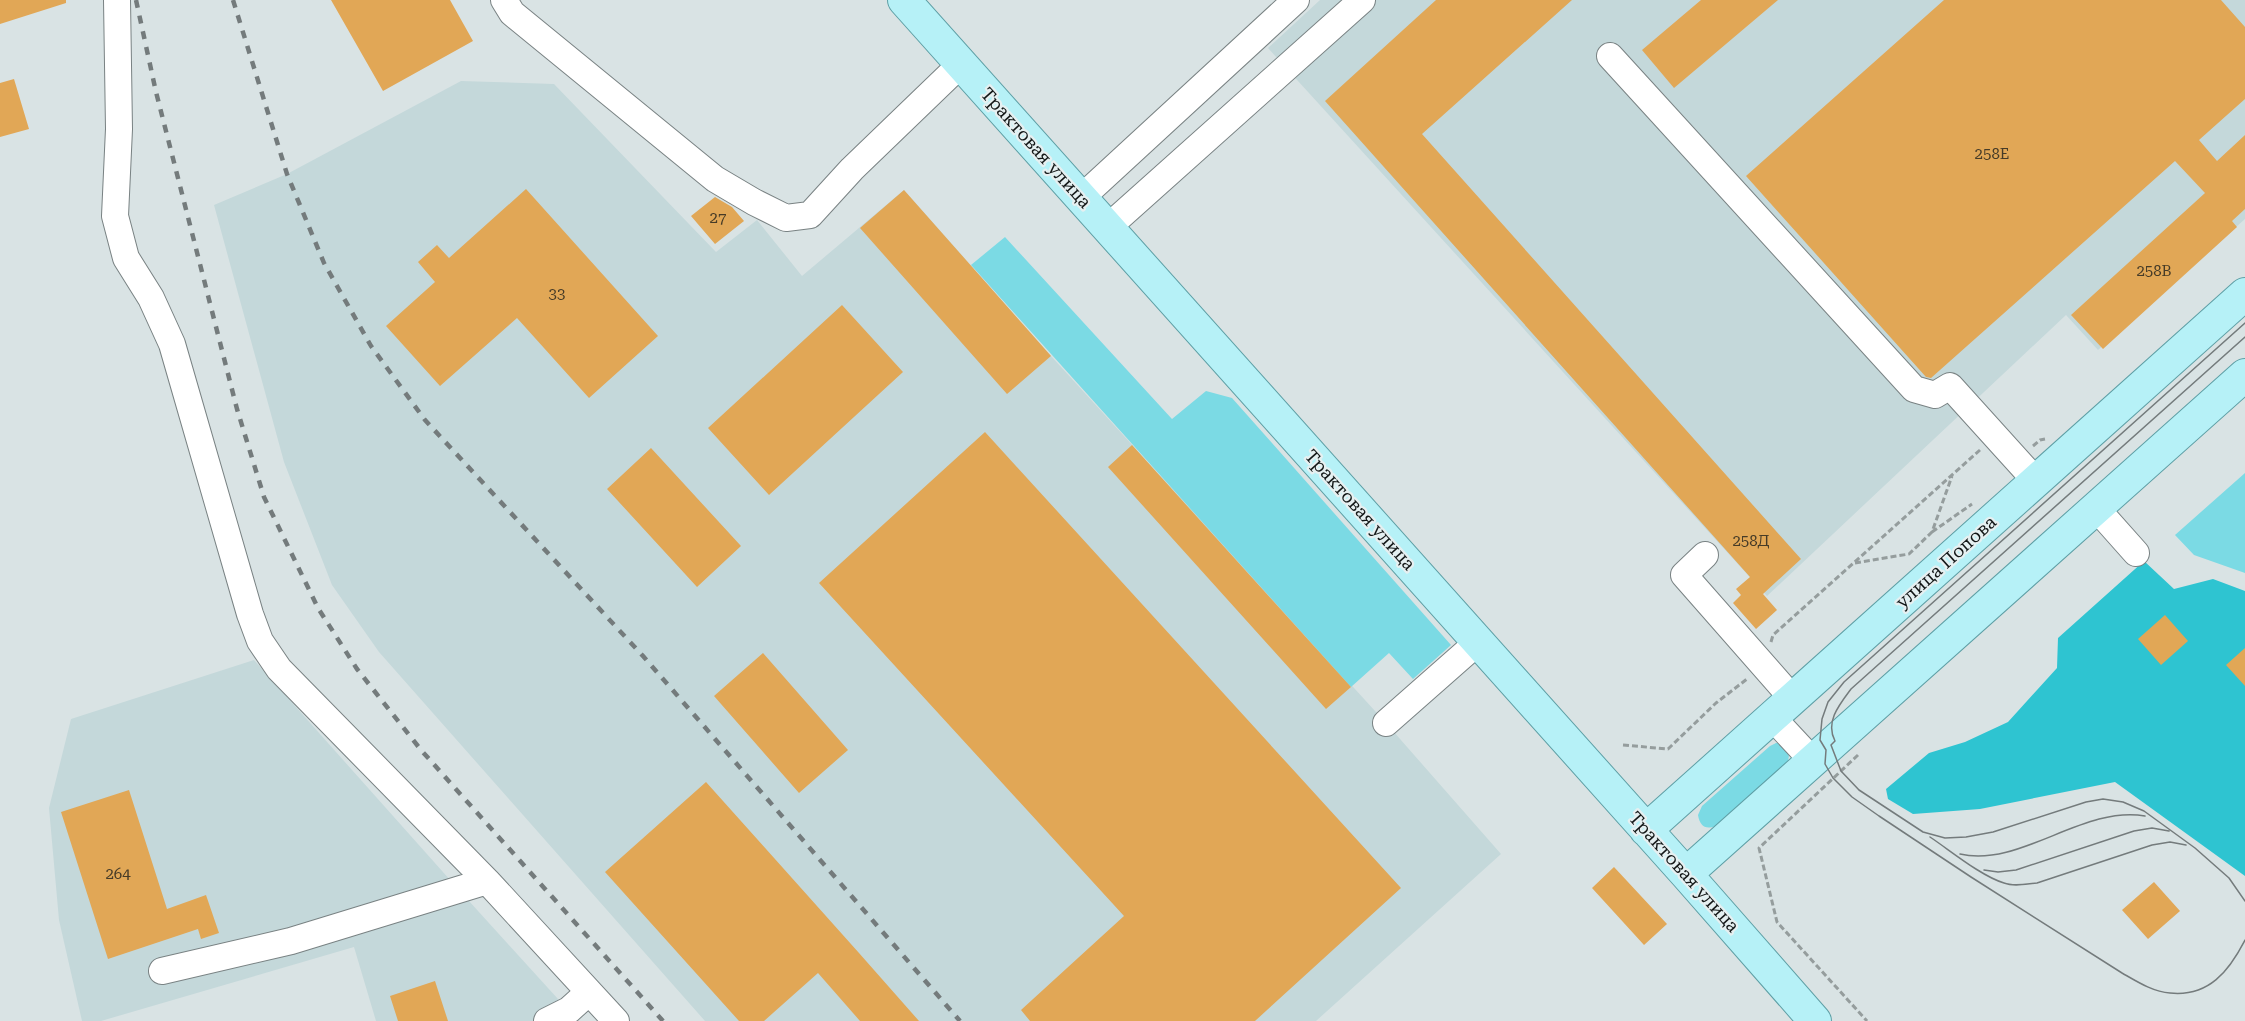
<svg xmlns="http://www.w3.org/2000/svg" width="2245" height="1021" viewBox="0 0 2245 1021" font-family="'Roboto Serif',serif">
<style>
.built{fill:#c4d8da}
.green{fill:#7bdae4}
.forest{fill:#2ec4d1}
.building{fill:#e1a756}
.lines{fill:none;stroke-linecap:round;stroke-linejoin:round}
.minor-casing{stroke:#798283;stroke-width:28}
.major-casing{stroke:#5e9fa5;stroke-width:34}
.path{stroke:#959d9d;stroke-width:3;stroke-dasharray:6 3;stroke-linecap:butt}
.minor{stroke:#fff;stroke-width:26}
.major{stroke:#b6f1f7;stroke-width:32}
.tram{stroke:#747b7c;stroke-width:1.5}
.rail{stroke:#747b7c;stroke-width:4.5;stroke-dasharray:8 8;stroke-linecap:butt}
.labels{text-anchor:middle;stroke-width:4.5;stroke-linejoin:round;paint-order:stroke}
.number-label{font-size:15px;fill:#463b27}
.street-label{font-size:18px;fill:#131717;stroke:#e6f0f1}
</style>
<rect width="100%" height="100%" fill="#d9e3e4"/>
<!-- built -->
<path class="built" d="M1320,0H2245V219L2098,350L2066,315L1767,596L1268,48Z
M461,81L554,84L716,252L757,220L802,276L904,190L1051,356L1386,723L1501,854L1316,1021H705L379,652L332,585L284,462L214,205L287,174Z
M254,660L459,890L578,1021H376L354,947L101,1021H82L59,920L49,808L71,719Z"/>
<!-- green -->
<path class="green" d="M1005,237L1172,419L1206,391L1232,398L1451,645L1413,679L1389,653L1351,687L971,265Z
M2245,473V573L2194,555L2175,535Z
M1776,743H1782C1788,751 1791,754 1787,763L1716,826C1705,830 1700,826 1698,815L1702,806L1770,746Z"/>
<!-- forest -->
<path class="forest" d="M2144,561L2174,589L2213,579L2245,591V876L2115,782L1980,809L1913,814L1888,799L1886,789L1929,753L1965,742L2008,722L2057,668L2058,638Z"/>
<!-- building -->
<path class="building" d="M0,0H66V3L0,24Z
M331,0H450L473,41L383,91Z
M1436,0H1572L1422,134L1801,559L1763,594L1777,610L1756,629L1733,603L1741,595L1736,589L1750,577L1325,101Z
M1701,0H1778L1674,88L1642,50Z
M1944,0H2221L2245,27V99L2199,140L2217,161L2245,135V209L2232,221L2237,227L2103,349L2071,315L2205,193L2175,161L1931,378L1926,377L1746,176Z
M14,79L29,129L0,137V83Z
M526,189L658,336L589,398L517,318L440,386L386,326L435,282L418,262L437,245L449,258Z
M904,190L1051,356L1007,394L860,228Z
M715,197L732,207L744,221L715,244L691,216Z
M842,305L903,372L769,495L708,428Z
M985,432L1401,888L1255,1021H1030L1021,1010L1124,916L819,583Z
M1132,445L1351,687L1326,709L1108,467Z
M651,448L741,546L697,587L607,489Z
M2165,615L2188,641L2161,665L2138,639Z
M2245,648V686L2226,665Z
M763,653L848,750L799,793L714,696Z
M706,782L859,953L919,1021H860L818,973L764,1021H739L605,872Z
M129,790L167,909L206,895L219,933L201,939L198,929L108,959L61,812Z
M1614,867L1667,924L1644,945L1592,888Z
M2154,882L2180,911L2148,939L2122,910Z
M435,981L448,1021H398L390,996Z"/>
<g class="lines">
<!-- minor casing -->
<g class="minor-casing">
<path id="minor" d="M117,0L119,129L115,216L126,258L151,298L172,344L250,614L260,641L279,669L487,881L616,1021
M504,0L512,13L715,179L754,202L786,218L810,215L852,169L961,64
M1610,56L1914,389L1935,395L1950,386L2036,481
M1081,198L1296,0
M1107,228L1362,0
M2096,508L2136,553
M1705,555L1684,575L1793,699
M1772,717L1813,761
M1386,723L1478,642
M162,971L291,941L487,881
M547,1021L569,1010L589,992"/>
</g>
<!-- major casing -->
<g class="major-casing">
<path id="major" d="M904,0L1686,874L1815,1021
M1646,830L2245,294
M1686,874L2245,375"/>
</g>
<!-- path -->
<path class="path" d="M2033,446L2040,440L2045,439
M1932,532L1972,504
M1855,563L1909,554L1932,532L1952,476
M1771,642L1773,635L1980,450
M1623,745L1668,749L1716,703L1747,679
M1858,755L1759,848L1777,922L1867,1021"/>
<!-- minor -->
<use href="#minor" class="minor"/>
<!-- major -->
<use href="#major" class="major"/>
<!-- tram -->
<path class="tram" d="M2245,323L1844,682L1828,702L1822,719L1820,740L1826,750L1825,764L1833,778L1852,797L1879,816L1971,877L2122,973C2136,981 2153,992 2170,993C2209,997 2229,971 2245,940
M2245,337L1851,689C1839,705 1825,722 1835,741L1831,745L1841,771L1859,790L1923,832L1945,838L1966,837L1993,832L2086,802L2103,799L2123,802L2144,811L2195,848L2229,878L2245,901
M1930,837C1951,851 1981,876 2004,883C2014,887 2026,884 2037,883L2152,845L2170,842L2186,845
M1960,854C2020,868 2083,805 2145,816
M1984,870L1998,872L2016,870L2134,831L2152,828L2169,831"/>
<!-- rail -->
<path class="rail" d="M136,0L156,92L237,409L264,497L318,608L357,669L421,750L663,1021
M233,0L287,174L324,263L371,346L425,420L643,656L960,1021"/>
</g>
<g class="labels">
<!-- number labels -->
<g class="number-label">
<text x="1992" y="159">258Е</text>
<text x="718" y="223">27</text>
<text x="2154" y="276">258В</text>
<text x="557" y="299">33</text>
<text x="1751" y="546">258Д</text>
<text x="118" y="879">264</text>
</g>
<!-- street labels -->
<g class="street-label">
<text transform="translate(1036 148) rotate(48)" y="6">Трактовая улица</text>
<text transform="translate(1360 510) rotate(48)" y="6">Трактовая улица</text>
<text transform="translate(1946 562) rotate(-42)" y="6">улица Попова</text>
<text transform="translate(1684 872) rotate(48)" y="6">Трактовая улица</text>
</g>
</g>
</svg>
